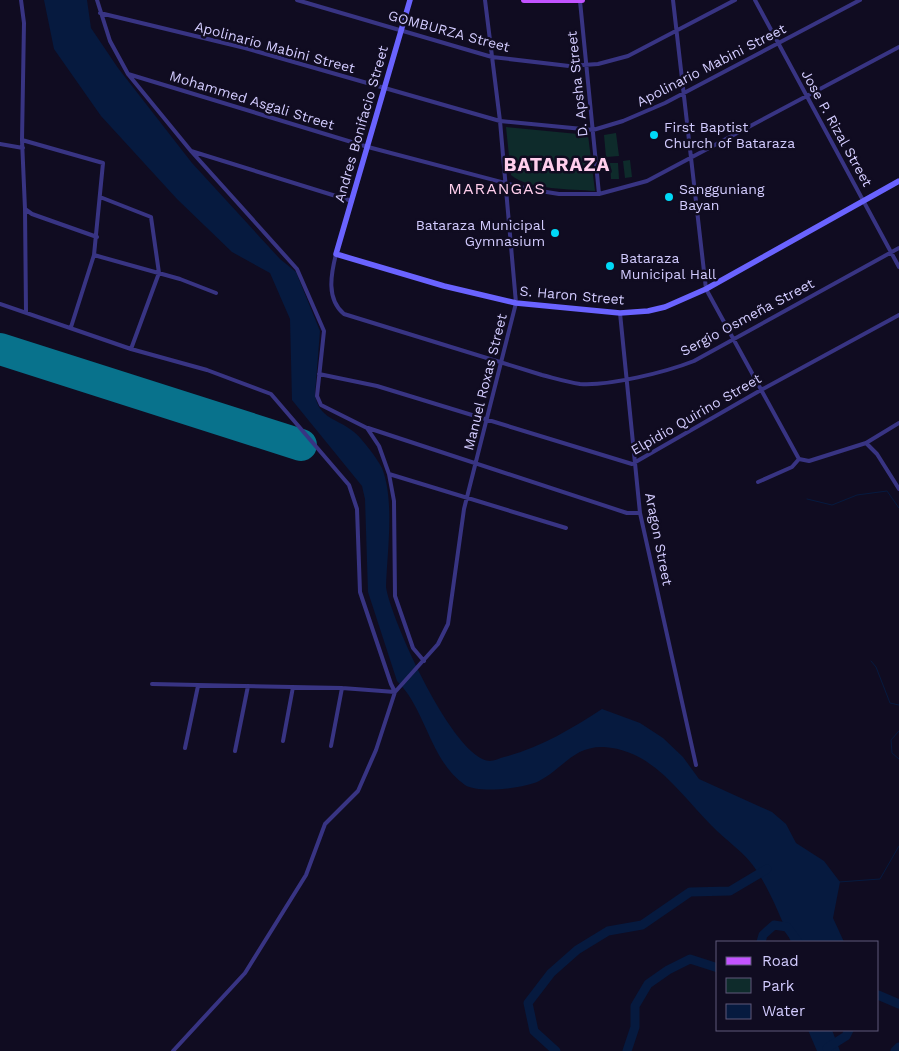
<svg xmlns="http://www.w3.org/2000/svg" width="899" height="1051" viewBox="0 0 899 1051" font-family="'Work Sans',sans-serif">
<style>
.green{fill:#0e2b2b}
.water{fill:#061a3f}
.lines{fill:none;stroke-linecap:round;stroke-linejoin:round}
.stream{stroke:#061a3f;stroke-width:1}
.river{stroke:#061a3f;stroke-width:9}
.runway{stroke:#08728c;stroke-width:32}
.street{stroke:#383483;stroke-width:4}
.secondary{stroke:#6a63ff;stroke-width:5.5}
.primary{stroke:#c253ff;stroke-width:6}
.poi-dot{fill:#00d9f7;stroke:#100c21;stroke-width:2}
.labels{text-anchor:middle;stroke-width:5;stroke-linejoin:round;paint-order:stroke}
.street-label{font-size:14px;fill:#d3ccff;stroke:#100c21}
.poi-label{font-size:14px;fill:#d3ccff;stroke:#100c21;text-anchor:start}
.quarter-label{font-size:16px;letter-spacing:1px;fill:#ffceec;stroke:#100c21}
.district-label{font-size:19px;font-weight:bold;letter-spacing:1px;fill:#ffceec;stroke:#100c21}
</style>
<rect width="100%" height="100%" fill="#100c21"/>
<!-- green -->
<path class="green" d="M506,127L588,135L595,191C572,189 529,190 511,175Z
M616,133L619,156L606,157L604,135Z
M630,160L632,177L625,178L623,161Z
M610,163H618L619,179H611Z"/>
<!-- water -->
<path class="water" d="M44,0H87L91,28L118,68L192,163L280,259L296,272L320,331L315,394C318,419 339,419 354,432C361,437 379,461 382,468C395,501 387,552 386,587C391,620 454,760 490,761C494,761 500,758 504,757C540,748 571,729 602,709L640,723L663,738L683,757L699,779L772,812L786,824L796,843L824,861L840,882L833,918L844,942H791C781,918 771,893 757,871C745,852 726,841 711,825C680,794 653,750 604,747C573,746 564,768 539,781C525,788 479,794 465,785C430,761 426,709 397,681L368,592L365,499L362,486L292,400L290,319L270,273L232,252L177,199L101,116L54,49Z
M808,1030H832L840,1051H817Z"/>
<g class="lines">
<!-- stream -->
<path class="stream" d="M807,499L832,505L857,495L887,491L899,508
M871,661L876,667L890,703L899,705
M899,731L891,740L892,753L899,759
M839,882L880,879L899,846"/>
<!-- river -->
<path class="river" d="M761,942L763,935L774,925L787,927L798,942
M878,995L899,1004
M827,1048L846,1036L849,1030
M556,1051L534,1031L528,1003L551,973L577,950L608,931L642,925L690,892L730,891L767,869
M627,1051L635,1027V1006L648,984L668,970L690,959L718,968
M895,1051L899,1047"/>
<!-- runway -->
<path class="runway" d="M0,349L301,445"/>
<!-- street -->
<path class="street" d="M21,0L24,23L22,140L25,209L32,214L97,237
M97,0L110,41L128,74L191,151L352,201
M297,0L492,57L569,66L598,64L628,56L735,0
M673,0L706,289L799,459
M755,0L899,267
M580,1L599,194
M100,13L245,48L500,121L593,130L623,121L665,103L860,0
M128,74L368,147L528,189L559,194H599L647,181L899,47
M22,140L103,163L94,255L71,327
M0,144L23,148
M191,151L297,269L324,331L317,396L321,405L367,428L379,446L389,474L394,501L395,596L413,648L424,661
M100,197L151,217L159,273L131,349
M25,209L26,312
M336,254C331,274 326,299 344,314L542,375C554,378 567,382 580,384C610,386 666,372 694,361L899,248
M94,255L180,279L216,293
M0,304L131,349L207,370L271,394L349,485L357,509L360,592L391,684L395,692
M620,313L640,513L696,765
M319,374L377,386L632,464L761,390L899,315
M368,428L627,513H640
M866,443L877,454L899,489
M799,459L809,461L866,443L899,423
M389,474L566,528
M758,482L792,467L799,459
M152,684L342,688L395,692
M283,741L293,687
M331,746L342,688
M185,748L198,686
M235,751L248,686
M173,1051L245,973L306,875L325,824L358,791L376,750L395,692L438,644L448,624L464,509L516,303L500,121L485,0"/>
<!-- secondary -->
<path class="secondary" d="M410,0L336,254L444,286L516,303L620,313L648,311L665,307L706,289L899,181"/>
<!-- primary -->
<path class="primary" d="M524,0H582"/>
</g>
<!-- markers -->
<g class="poi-dot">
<circle cx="654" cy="135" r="5"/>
<circle cx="669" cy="197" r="5"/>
<circle cx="555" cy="233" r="5"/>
<circle cx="610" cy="266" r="5"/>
</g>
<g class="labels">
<!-- street labels -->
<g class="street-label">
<text transform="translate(449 31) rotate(15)" y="5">GOMBURZA Street</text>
<text transform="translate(275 47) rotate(15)" y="5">Apolinario Mabini Street</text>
<text transform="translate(711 65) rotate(-27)" y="5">Apolinario Mabini Street</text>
<text transform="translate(577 84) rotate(-96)" y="5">D. Apsha Street</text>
<text transform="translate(252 100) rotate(17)" y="5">Mohammed Asgali Street</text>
<text transform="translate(361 124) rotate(-74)" y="5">Andres Bonifacio Street</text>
<text transform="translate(837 128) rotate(61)" y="5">Jose P. Rizal Street</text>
<text transform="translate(572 295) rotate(5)" y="5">S. Haron Street</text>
<text transform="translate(747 317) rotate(-28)" y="5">Sergio Osmeña Street</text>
<text transform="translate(485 382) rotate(-76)" y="5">Manuel Roxas Street</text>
<text transform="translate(696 414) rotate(-30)" y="5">Elpidio Quirino Street</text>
<text transform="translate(659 539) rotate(79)" y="5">Aragon Street</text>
</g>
<!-- poi labels -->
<g class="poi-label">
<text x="664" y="132">First Baptist<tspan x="664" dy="16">Church of Bataraza</tspan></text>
<text x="679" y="194">Sangguniang<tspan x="679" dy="16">Bayan</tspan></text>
<text x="545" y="230" text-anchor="end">Bataraza Municipal<tspan x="545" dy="16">Gymnasium</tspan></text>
<text x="620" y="263">Bataraza<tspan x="620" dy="16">Municipal Hall</tspan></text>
</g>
<!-- quarter labels -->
<g class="quarter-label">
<text x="497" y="194">MARANGAS</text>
</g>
<!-- district labels -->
<g class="district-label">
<text x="557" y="171">BATARAZA</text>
</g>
</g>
<!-- legend -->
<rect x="716" y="941" width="162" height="90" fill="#100c21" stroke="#5e597a"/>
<rect x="726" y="957" width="25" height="8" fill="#c253ff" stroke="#5e597a"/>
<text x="762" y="966" font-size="15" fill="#d3ccff">Road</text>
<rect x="726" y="978" width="25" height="15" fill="#0e2b2b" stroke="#5e597a"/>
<text x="762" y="991" font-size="15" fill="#d3ccff">Park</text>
<rect x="726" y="1004" width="25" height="15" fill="#061a3f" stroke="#5e597a"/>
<text x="762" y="1016" font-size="15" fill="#d3ccff">Water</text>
</svg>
